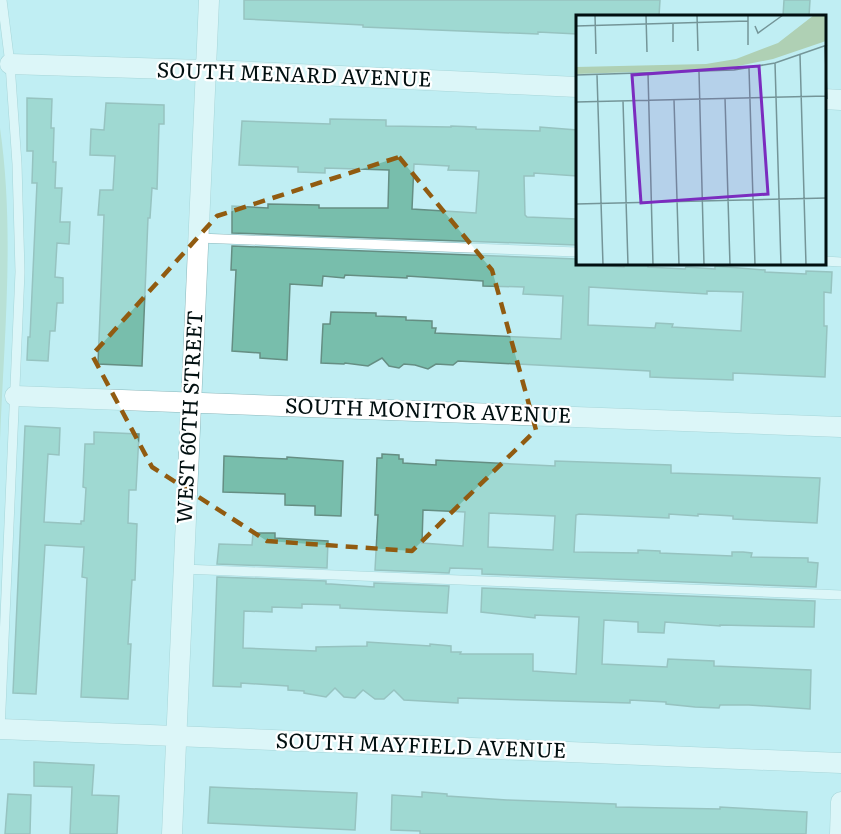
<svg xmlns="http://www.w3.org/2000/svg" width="841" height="834" viewBox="0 0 841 834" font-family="Literata,serif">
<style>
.green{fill:#afd0b4}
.building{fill:#78beac;stroke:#658e83;stroke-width:1.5;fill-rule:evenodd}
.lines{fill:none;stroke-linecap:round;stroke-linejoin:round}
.service-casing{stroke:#8ab7bb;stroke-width:10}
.minor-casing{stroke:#8ab7bb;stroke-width:21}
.service{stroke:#fff;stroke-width:9}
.minor{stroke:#fff;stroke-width:20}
.marked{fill:none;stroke:#915b10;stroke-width:4.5;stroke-dasharray:12 8;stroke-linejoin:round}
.labels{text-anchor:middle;stroke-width:4.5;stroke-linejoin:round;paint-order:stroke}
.street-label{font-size:21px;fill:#010f10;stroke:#fff}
.inset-road{fill:none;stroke:#749598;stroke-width:1.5}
.view{fill:#7b2cbf;fill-opacity:0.15;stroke:#7b2cbf;stroke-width:3}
.inset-edge{fill:none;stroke:#010f10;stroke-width:3}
</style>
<rect width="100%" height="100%" fill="#c0eef3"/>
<!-- green -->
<path class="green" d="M0,128C15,231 4,338 0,441Z"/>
<!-- building -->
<path class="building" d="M244,0H660L659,16H577V34L538,32V34L363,27V25L244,19Z
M784,0H810L809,16H783Z
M27,98L52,99L51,128H54L53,162H56L55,188H62L60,222H70L69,244L57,243L55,277L63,278V303H57L55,331H50L48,361L27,360L28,337H30L37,183H32L33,151H27Z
M106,103L164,105V124H159L157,189L152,188L150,218H148L142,366L98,364L104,215H98L100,190H113L115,156L90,155L91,129L104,130Z
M330,119L386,120V126L451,127V126L476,127V129L540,131V127L577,130V176L534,173V176H524L525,215L527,217L577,219V245L232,233V206L268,208V204L319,205V208H388L389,170L325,168V173L298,172V167L239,165L242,121L330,124ZM414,164L449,166L448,170L479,171L476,213L412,209Z
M232,246L577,259V264L624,267V264H648V267L685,269L686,267L715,269V266L765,270V272L806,274V271L832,272L831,293L824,292V326H827L825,377L733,373V380L674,378L650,377V371L458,361L453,365L436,364L428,369L415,365L404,364L399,368L389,366L382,358L368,366L345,363L344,364L321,363L323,324H330L331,312L376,313V316L406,317V320L432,321V328H436L435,333L561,339L563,296L523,294L524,287L483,286V281L407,276V278L345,275L344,278L323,276L322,286L290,284L287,360L260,358V353L232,351L236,270H231ZM589,287L707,294V291L743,292L741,331L672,327L673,324L656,323L655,328L588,325Z
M25,426L60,428L59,455L48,454L44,522L81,524V521H84L86,488L83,487L85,444H94V432L139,434L136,490H129L128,523L137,524L135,580H132L128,644H131L128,699L81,697L87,578L82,577L84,547H80L45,545L36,694L13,693Z
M382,454L399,455V459H403V463L436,465V460L555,466V461L615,463L671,465V473L820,478L817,523L733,519V516L698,514V516L669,514V518L579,514L576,515L574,552L638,553V550L660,551V553L732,556V552H743L752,553L751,557L808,558V562L818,563L816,587L482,574V569L450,568L449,573L375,570L378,515H375L377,458H382ZM423,510L465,512L463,546L422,543ZM489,513L555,516L553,550L488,547Z
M224,456L287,459V457L343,461L341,516L315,515V506L285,505V494L223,492Z
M253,533H275V538L328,541L327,568L217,564L219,544L252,545Z
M217,577L326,581V584H331L374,587V583L449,586L447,613L340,608V605L302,604V608L272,607V612L244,611L243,648L316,651V647L367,646V642L430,646V644L451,646V652H461L460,654H533V671L576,674L579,617L535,615V618L481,612L482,588L815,601L814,627L720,625V626L665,622L664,633L638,632V622L604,620L602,664L667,667L668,659L714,661V666L811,670L810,709L749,705H720L719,708L695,707L666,704V702L630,700V703L458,698V703L404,700L394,690L384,699H375L363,690L355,698L344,697L335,688L326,697L304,693V691L288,690V686L241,683V687L213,686Z
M34,762L94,765L92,795L119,796L117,834H70L72,787L34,786Z
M210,787L357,793L355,830L208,823Z
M422,792L447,794V796L507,800L616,804V807L720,809V807L807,812L806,834H420V831L391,830L392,795L422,797Z
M8,794L31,795L30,834H5Z"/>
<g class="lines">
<!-- service casing -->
<g class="service-casing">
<path id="service" d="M198,238L577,252
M824,261L841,262
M183,569L841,595
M0,731L20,272L17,164L10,64L2,0"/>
</g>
<!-- minor casing -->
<g class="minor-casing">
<path id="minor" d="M10,64L234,71L577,87
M824,99L841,100
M15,396L841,427
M0,729L841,763
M172,834L209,0
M840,834L841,802"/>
</g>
<!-- service -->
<use href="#service" class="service"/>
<!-- minor -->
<use href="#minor" class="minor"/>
</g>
<!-- marked area -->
<path d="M0 0H841V834H0ZM399,157L492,270L536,430L412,551L267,541L152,467L92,355L217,216Z" fill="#c0eef3" fill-opacity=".55" fill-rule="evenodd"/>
<path class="marked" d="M399,157L492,270L536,430L412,551L267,541L152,467L92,355L217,216Z"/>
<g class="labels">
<!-- street labels -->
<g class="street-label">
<text transform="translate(294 75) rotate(2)" y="7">SOUTH MENARD AVENUE</text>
<text transform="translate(428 411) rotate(2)" y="7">SOUTH MONITOR AVENUE</text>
<text transform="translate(190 417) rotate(-87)" y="7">WEST 60TH STREET</text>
<text transform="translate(421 746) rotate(2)" y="7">SOUTH MAYFIELD AVENUE</text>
</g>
</g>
<!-- overview -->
<g transform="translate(576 15)">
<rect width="250" height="250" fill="#c0eef3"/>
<path d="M238,0H250V26L197,44L147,54L0,59V52L130,49L160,44L202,28Z" fill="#afd0b4"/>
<path class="inset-road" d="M19,0L20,39M70,0L71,37M121,0L122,36M172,0V30M97,8V27M0,11L172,6M179,11L182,18L207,0M249,30L251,84M224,40L230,250M199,48L205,250M173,53L179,250M123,57L128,250M72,58L77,250M0,60L158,55L199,48L251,30M21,60L27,250M149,83L154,250M98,85L103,250M47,86L52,250M0,87L251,81M0,189L251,183M0,218L1,250"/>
<path class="view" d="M183,51L192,179L65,188L56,60Z"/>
<rect width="250" height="250" class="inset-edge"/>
</g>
</svg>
